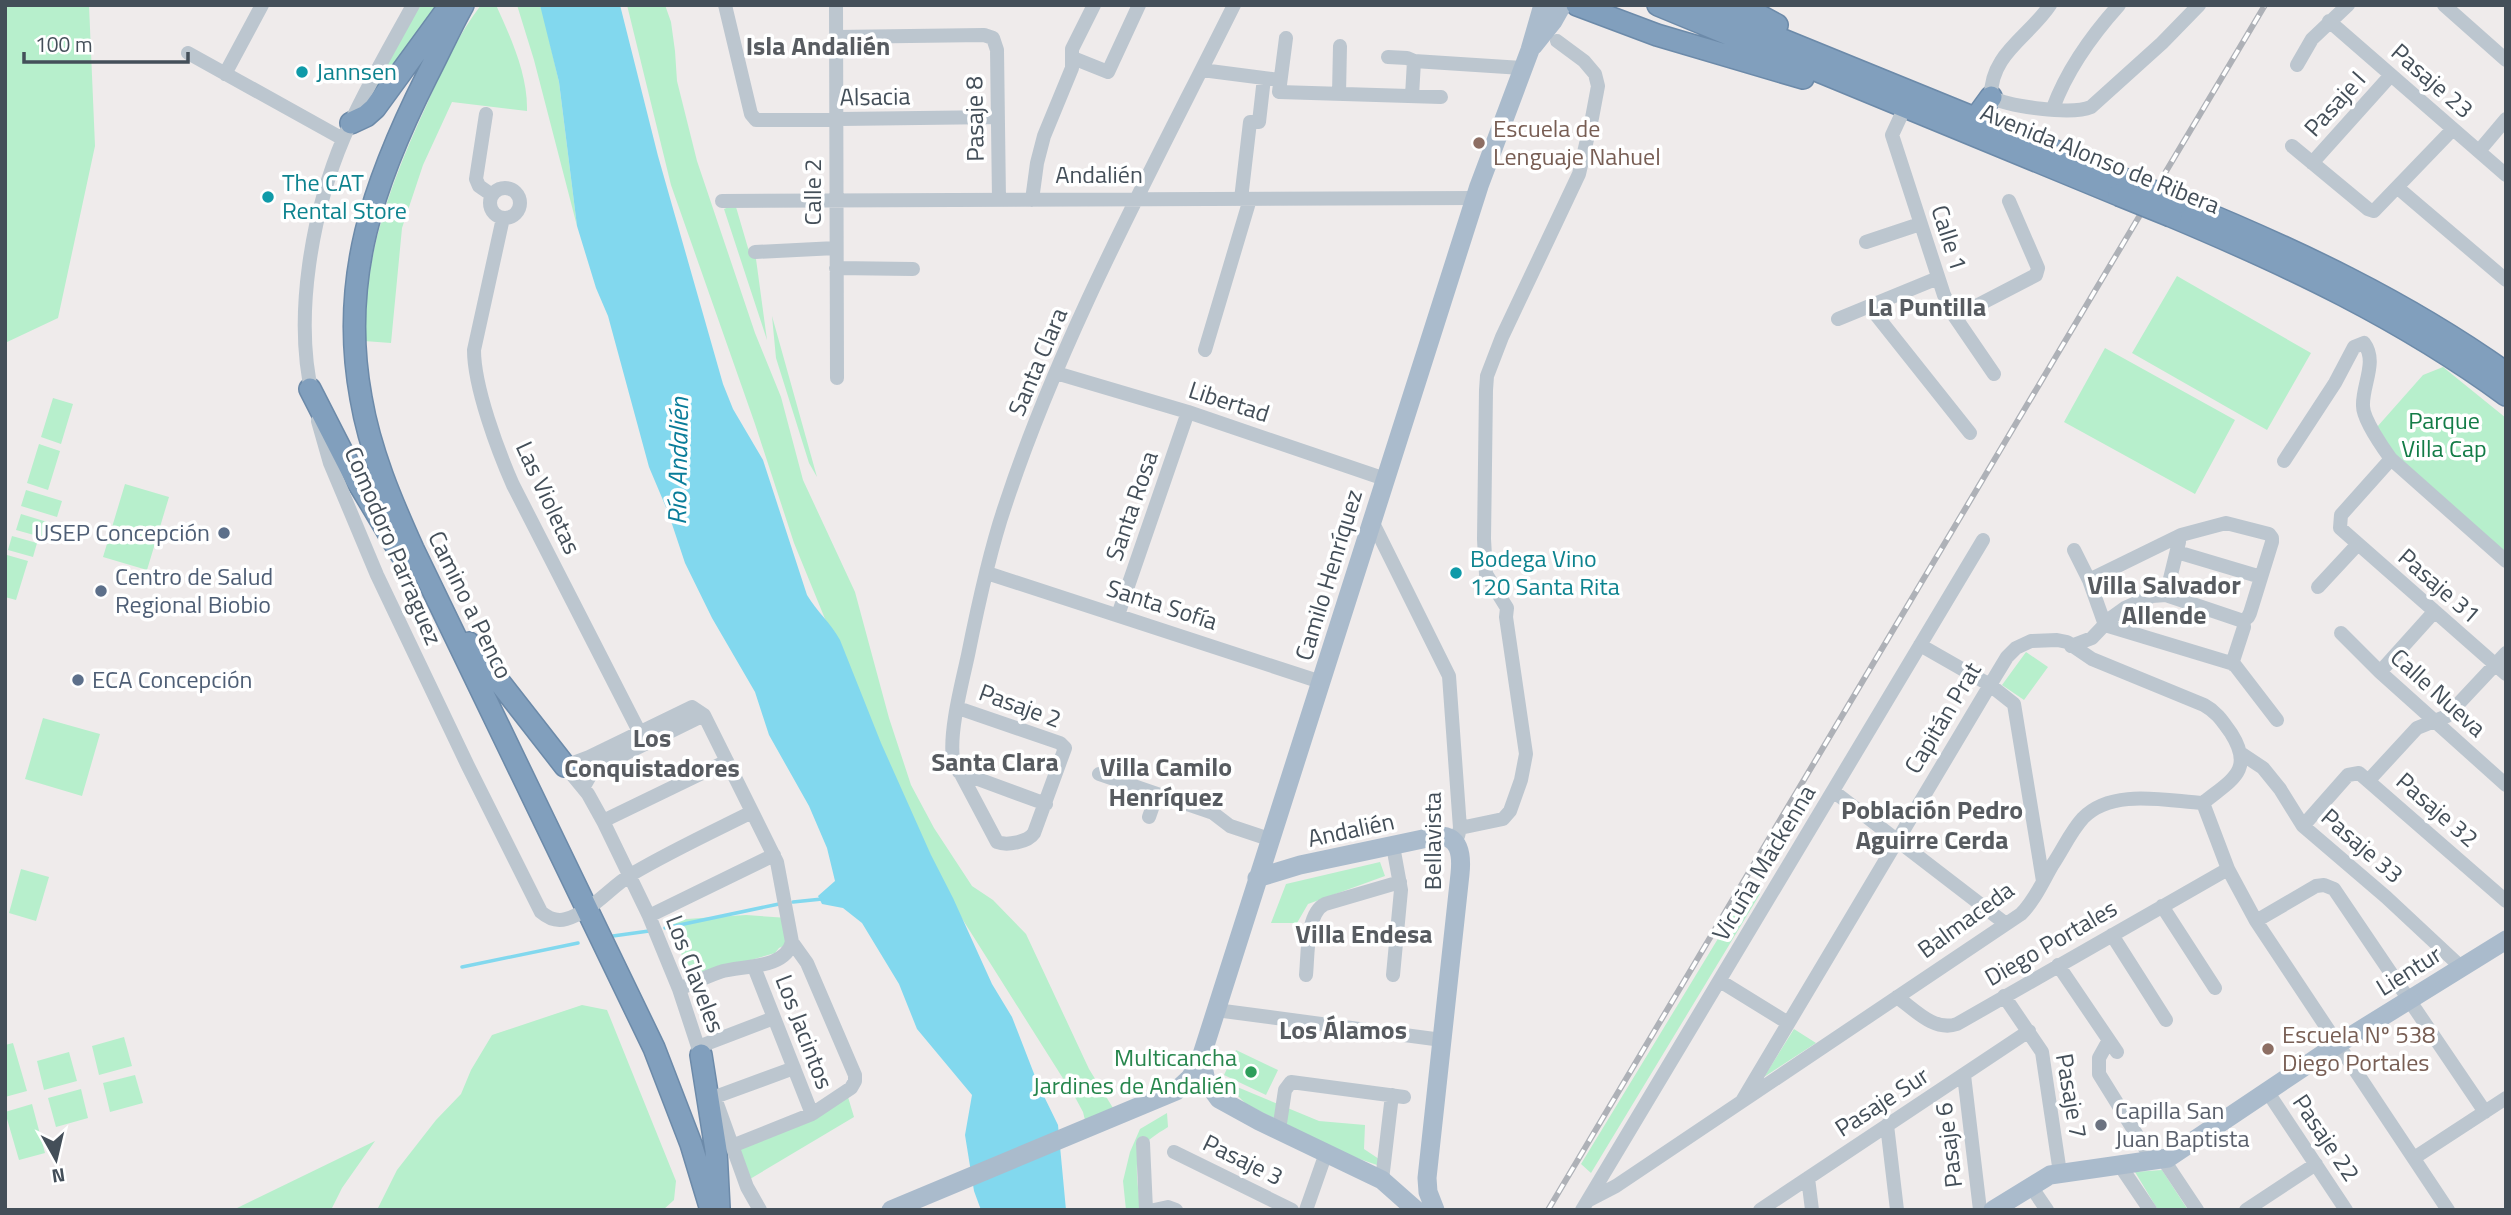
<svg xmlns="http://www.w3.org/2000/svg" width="2511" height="1215" viewBox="0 0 2511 1215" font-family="'Titillium Web',sans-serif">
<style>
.green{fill:#b7efcc}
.water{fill:#82d8ee}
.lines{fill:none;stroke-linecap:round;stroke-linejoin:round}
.stream{stroke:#82d8ee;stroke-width:3.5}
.highway-casing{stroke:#6c8aa9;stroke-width:24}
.minor{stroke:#bcc6cf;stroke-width:14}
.major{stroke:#abc;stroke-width:19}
.highway{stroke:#819fbd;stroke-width:21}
.rail-casing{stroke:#aeb1b7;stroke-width:6}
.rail{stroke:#fff;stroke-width:3.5;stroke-dasharray:10;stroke-linecap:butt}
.highway-bridge-casing{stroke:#6c8aa9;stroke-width:24;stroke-linecap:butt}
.highway-bridge{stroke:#819fbd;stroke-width:21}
.culture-dot{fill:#0f9aa8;stroke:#fff;stroke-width:2.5}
.education-dot{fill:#8d6e63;stroke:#fff;stroke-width:2.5}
.service-dot{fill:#5c6f8a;stroke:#fff;stroke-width:2.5}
.leisure-dot{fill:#2e9e5b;stroke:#fff;stroke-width:2.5}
.worship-dot{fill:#6b7280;stroke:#fff;stroke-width:2.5}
.labels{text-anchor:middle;stroke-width:7;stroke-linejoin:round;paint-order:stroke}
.culture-label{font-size:24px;fill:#0d838f;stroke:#fff;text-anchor:start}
.street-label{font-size:24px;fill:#444f59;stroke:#fff}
.education-label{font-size:24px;fill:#785e54;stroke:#fff;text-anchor:start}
.park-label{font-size:24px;fill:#137c47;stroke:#fff}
.service-label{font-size:24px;fill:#4e5e75;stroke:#fff;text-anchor:start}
.leisure-label{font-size:24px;fill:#27864d;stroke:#fff;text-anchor:end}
.worship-label{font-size:24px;fill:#5b616d;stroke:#fff;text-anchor:start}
.neighbourhood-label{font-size:26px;font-weight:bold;fill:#585c61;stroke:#fff}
.water-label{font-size:26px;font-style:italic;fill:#097c99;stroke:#fff}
</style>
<rect width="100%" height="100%" fill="#efebeb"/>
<!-- green -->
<path class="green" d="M5,5H89L95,146L58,318L5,343Z
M419,5H438L369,103L368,96Z
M481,5H496C511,38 528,75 527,111L452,102L423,165L402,228L391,343L364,341C365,250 390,185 427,104C442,70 458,35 481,5Z
M517,5H540L543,13L559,82L577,226L534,60Z
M627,5H665L671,22L675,51L677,81L697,161L755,333L781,397L803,480L855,592L889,718L911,785L934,828L972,886L993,900L1026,934L1089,1069L1113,1108L1086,1124L1083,1112L1076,1099L944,890L850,680L794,543L755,424L671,185Z
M729,207H736L748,248L756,259L767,340L724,209Z
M2177,276L2311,353L2267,430L2132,353Z
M772,316L817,477L809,463L776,358Z
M2105,348L2235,420L2195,494L2064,422Z
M2443,367L2506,418V555L2399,464L2377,427L2423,375Z
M53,398L73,404L61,444L41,437Z
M39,444L60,451L48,490L27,483Z
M125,484L169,497L147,570L103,557Z
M26,490L62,501L57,517L21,506Z
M21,514L57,525L52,540L16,530Z
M12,536L37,543L33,557L8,550Z
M7,555L28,561L16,600L5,597Z
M2026,652L2048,667L2024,700L2002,685Z
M43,718L100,734L82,796L25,779Z
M1380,862L1385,876L1308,904L1297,923H1271L1286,884Z
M21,869L49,877L36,921L9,913Z
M1750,886L1760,894L1591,1173L1581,1164Z
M746,915L788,918L792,942L779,948L775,953L688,978L672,920Z
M582,1005L607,1010L676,1181L674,1200L663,1210H377L397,1170L436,1120L461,1094L471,1070L492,1035Z
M1794,1029L1816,1043L1764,1077Z
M124,1037L132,1066L99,1075L92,1046Z
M13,1043L27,1091L5,1097V1045Z
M1236,1050L1278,1070L1266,1095L1224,1075Z
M69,1052L77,1081L44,1090L37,1061Z
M135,1075L143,1103L110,1112L103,1083Z
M1230,1084L1319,1121L1365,1125L1364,1149L1379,1159L1377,1165L1345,1154L1246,1104L1229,1087Z
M81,1089L88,1118L56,1127L48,1098Z
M848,1097L854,1117L750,1179L739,1149Z
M32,1104L45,1153L19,1160L5,1112Z
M1167,1113L1168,1127C1157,1134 1144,1141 1139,1153C1134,1166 1139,1196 1141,1210H1126L1123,1181L1130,1152L1140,1129Z
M375,1141L342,1188L331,1210H233Z
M2162,1170L2188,1210H2158L2135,1172Z"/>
<!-- water -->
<path class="water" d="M540,5H620L658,156L723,384L733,409L763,460L807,595C817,612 831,623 840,640L881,743L931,855L953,898L992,984L1012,1017L1038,1084L1058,1125L1066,1210H981L974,1191L965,1135L972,1095L917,1029L899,984L862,923L843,908L822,904L818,896L835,881L827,848L809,806L769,735L755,692L712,618L685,563L668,512L649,467L608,316L596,288L577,226L559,82Z"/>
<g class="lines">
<!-- stream -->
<path class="stream" d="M793,902L822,899
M665,928L779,904
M613,936L649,931
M462,967L578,943"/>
<!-- highway casing -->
<g class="highway-casing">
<path id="highway" d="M463,5C450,28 439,53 427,76C374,181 339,279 361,398C370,451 391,500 413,549L654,1048L691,1144L711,1210
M1577,5L1657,35L1803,78
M1658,5L2119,195
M1697,5L2129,181
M1740,5L1777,25
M1975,119L1991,97
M351,123L366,116L375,108L448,8
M2179,202C2294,249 2405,301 2506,373
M2171,216C2290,266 2401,318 2506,395
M310,389L356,479L401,554
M469,643L565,766
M701,1055L716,1150L719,1208"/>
</g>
<!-- minor -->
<path class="minor" d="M725,5L751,114L756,120L998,117
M836,5L837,378
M2050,5C2029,37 1990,54 1991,97C2010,107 2072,115 2091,107L2162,43L2199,5
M2444,5L2506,60
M2329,21L2506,175
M836,37L984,35L993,38L997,50L999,200
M1286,38L1279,92L1441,97
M188,53L343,139
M1388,57L1407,58L1414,61
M1073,58L1108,72L1139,5
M2297,65L2312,39L2348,5
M1202,70L1272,79
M225,74L262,5
M1339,94L1340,46
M1412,96L1414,61L1522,68
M1905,107L1892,135L1944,295L1955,317L1994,374
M2053,108C2067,70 2092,35 2119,5
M486,114L476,179L479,186L492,195
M2292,146L2368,209L2374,211L2453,129
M2479,151L2506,119
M2312,163L2391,75
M490 203a15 15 0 1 1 30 0a15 15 0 1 1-30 0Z
M2398,188L2506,280
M1241,199L1250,122H1259L1264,78
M1032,200L1037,163L1044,136L1072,68V49L1094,5
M722,201L1476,198
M503,218L474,350C474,387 498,451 513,485L645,743
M1866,242L1920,224
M755,252L836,248
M836,268L913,269
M1869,306L1970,433
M1955,317L2036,275L2038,268L2009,201
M1838,319L1938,278
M1205,350L1250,199
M1056,373L1188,412L1385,479
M313,398C293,318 312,212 344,137C364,91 389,49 413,5
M318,421L330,463L377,575L468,766L541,912C548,918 556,922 566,919C593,911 609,888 632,874C671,851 712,832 752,812
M2391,459L2341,515L2340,528L2506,674
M2284,461L2335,383L2354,347L2364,343C2378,362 2362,385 2363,406C2363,419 2383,448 2391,459L2506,561
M1372,521L1449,676L1460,828L1458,836
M2074,550L2089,580L2105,625L2234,664L2277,720
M2177,552L2261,577
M987,573L1321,682
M2089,580L2181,535L2226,523L2269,534L2272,538V542L2250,613L2248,617L2243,621L2244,627L2232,664
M2318,587L2357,545
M2166,595L2179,542
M1118,615L1188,412
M2341,633L2380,672L2506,785
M1920,645L1990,685L2014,704L2043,881
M2071,646L2092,638L2111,618L2125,608L2152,596L2166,595L2243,621
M2380,672L2434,612
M958,708L1060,743L1065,748L1034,833C1028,842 1007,846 997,842L953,759C949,731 962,683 968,655C978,605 989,553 1005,506C1061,335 1154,166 1234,5
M2242,754L2263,768L2280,789L2303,826L2386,897L2461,967
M959,772L1046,804
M1099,774L1213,813L1230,826L1269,839
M2369,780L2417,728L2447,716L2506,653
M583,788L594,769L704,715
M1833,791L2006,924
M2203,803L2228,869L2256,921L2448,1210
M1149,817L1157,794
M603,821L727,761
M2303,826L2348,775L2359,773L2506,901
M1460,828L1503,819L1510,811L1521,780L1526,754L1506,617L1507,608L1486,574L1484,539L1486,390L1487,376L1502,337L1579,174L1592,118L1598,86L1595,74L1584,61L1557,41
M2162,906L2215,988
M649,916L774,855
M2256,921L2316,886L2324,885L2334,889L2485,1112
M2112,935L2166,1020
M2058,965L2117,1052
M754,967L812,1114
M1306,975C1308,956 1306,913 1325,904L1400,882
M1393,975L1401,890L1393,846
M1720,981L1788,1023
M679,989C693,983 706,977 720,972C741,965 785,970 792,942L777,862L704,715L692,707L589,757L565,766L588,794L603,821L649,916L679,989L703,1062
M2004,996L2042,1052L2060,1173
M1897,997C1914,1009 1934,1032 1957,1024L2228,869
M1216,1010L1442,1040
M2109,1040L2099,1058V1074L2153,1161
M698,1047L774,1018
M1964,1075L1980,1210
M2267,1091L2346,1210
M715,1097L794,1068
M715,1098L747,1187L760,1210
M1742,1101L1990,685L2007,657L2016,648L2031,641L2057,640L2067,642L2092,659L2204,705C2217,712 2223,722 2231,733C2255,771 2231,780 2203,803
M1887,1125L1897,1210
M1279,1130L1285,1090L1291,1082L1404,1097
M1143,1143L1146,1210
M732,1146L812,1114L851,1088L855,1081V1075L807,963L792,942
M1174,1152L1292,1210
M2414,1158L2506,1098
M2163,1159L2197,1210
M2119,1164L2150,1210
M1808,1178L1812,1210
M1382,1180L1392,1095
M2030,1185L2047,1210
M1589,1200L1616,1186L2021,914C2035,900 2043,881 2053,864C2063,849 2071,831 2083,818C2112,788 2166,801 2203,803
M1154,1210L1168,1207L1176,1210
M1306,1210L1326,1153
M1582,1210L1983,540
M1760,1210L2029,1031
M2246,1210L2316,1164"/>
<!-- major -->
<path class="major" d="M1533,46L1553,21L1562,5
M1257,878L1300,865L1437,836C1460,835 1462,855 1460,874L1427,1178L1428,1192L1435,1210
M1201,1057L1206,1081L1219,1099L1259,1121L1382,1180L1416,1210
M891,1210L1176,1091L1190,1078L1199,1064L1479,186L1530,50L1543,5
M1993,1210L2050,1175L2168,1158L2338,1044L2506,940"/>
<!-- highway -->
<use href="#highway" class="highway"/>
<!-- rail casing -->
<g class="rail-casing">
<path id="rail" d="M1548,1210L2265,5"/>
</g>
<!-- rail -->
<use href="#rail" class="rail"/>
<!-- highway-bridge casing -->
<g class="highway-bridge-casing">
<path id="highway-bridge" d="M2129,181L2179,202
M2119,195L2171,216"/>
</g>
<!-- highway-bridge -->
<use href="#highway-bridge" class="highway-bridge"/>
</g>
<!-- markers -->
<g class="culture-dot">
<circle cx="302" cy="72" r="7"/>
<circle cx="268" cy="197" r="7"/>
<circle cx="1456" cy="573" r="7"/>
</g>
<g class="education-dot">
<circle cx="1479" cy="143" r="7"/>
<circle cx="2268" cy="1049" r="7"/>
</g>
<g class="service-dot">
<circle cx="224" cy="533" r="7"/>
<circle cx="101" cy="591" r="7"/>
<circle cx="78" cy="680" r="7"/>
</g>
<circle class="leisure-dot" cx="1251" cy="1072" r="7"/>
<circle class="worship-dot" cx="2101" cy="1125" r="7"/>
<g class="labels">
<!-- culture labels -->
<g class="culture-label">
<text x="316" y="80">Jannsen</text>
<text x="282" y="191">The CAT<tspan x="282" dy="28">Rental Store</tspan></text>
<text x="1470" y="567">Bodega Vino<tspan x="1470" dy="28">120 Santa Rita</tspan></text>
</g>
<!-- street labels -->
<g class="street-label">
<text transform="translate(2432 81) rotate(41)" y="8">Pasaje 23</text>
<text transform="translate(875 97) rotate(-1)" y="8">Alsacia</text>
<text transform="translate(2335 104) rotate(-48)" y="8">Pasaje I</text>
<text transform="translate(975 119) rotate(-91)" y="8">Pasaje 8</text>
<text transform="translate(2100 159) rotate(22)" y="8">Avenida Alonso de Ribera</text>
<text x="1099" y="183">Andalién</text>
<text transform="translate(813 192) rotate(-90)" y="8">Calle 2</text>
<text transform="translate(1949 238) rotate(72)" y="8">Calle 1</text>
<text transform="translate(1038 362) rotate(-67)" y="8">Santa Clara</text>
<text transform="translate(1229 402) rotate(18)" y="8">Libertad</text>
<text transform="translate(548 498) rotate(65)" y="8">Las Violetas</text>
<text transform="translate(1132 506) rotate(-71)" y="8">Santa Rosa</text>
<text transform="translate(393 546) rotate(67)" y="8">Comodoro Parraguez</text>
<text transform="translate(1329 575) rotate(-73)" y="8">Camilo Henríquez</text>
<text transform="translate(2439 586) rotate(41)" y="8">Pasaje 31</text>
<text transform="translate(470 605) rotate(64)" y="8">Camino a Penco</text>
<text transform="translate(1162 605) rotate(18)" y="8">Santa Sofía</text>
<text transform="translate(2438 693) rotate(42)" y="8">Calle Nueva</text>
<text transform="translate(1020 706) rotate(20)" y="8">Pasaje 2</text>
<text transform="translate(1943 718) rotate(-59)" y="8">Capitán Prat</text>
<text transform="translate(2437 810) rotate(41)" y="8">Pasaje 32</text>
<text transform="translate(1351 830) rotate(-12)" y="8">Andalién</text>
<text transform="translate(1433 841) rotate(-90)" y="8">Bellavista</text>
<text transform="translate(2362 846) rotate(41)" y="8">Pasaje 33</text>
<text transform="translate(1764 863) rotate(-59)" y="8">Vicuña Mackenna</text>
<text transform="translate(1966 920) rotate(-36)" y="8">Balmaceda</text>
<text transform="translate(2051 943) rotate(-30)" y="8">Diego Portales</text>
<text transform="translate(2409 971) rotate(-32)" y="8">Lientur</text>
<text transform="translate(695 974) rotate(69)" y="8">Los Claveles</text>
<text transform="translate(804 1032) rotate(69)" y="8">Los Jacintos</text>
<text transform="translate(2071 1096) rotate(80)" y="8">Pasaje 7</text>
<text transform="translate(1882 1102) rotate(-33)" y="8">Pasaje Sur</text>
<text transform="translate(2326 1138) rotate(56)" y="8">Pasaje 22</text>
<text transform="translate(1949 1145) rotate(-97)" y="8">Pasaje 6</text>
<text transform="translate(1243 1160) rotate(26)" y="8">Pasaje 3</text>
</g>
<!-- education labels -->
<g class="education-label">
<text x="1493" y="137">Escuela de<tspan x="1493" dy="28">Lenguaje Nahuel</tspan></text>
<text x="2282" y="1043">Escuela Nº 538<tspan x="2282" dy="28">Diego Portales</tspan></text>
</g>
<!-- park labels -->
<g class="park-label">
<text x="2444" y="429">Parque<tspan x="2444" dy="28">Villa Cap</tspan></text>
</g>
<!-- service labels -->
<g class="service-label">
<text x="210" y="541" text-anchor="end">USEP Concepción</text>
<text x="115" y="585">Centro de Salud<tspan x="115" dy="28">Regional Biobio</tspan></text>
<text x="92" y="688">ECA Concepción</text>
</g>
<!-- leisure labels -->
<g class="leisure-label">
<text x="1237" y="1066">Multicancha<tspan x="1237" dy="28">Jardines de Andalién</tspan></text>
</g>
<!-- worship labels -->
<g class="worship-label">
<text x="2115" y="1119">Capilla San<tspan x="2115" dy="28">Juan Baptista</tspan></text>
</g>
<!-- neighbourhood labels -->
<g class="neighbourhood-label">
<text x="818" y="55">Isla Andalién</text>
<text x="1927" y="316">La Puntilla</text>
<text x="2164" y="594">Villa Salvador<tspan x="2164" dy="30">Allende</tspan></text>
<text x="652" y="747">Los<tspan x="652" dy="30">Conquistadores</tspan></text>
<text x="995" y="771">Santa Clara</text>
<text x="1166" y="776">Villa Camilo<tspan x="1166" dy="30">Henríquez</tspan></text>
<text x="1932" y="819">Población Pedro<tspan x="1932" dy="30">Aguirre Cerda</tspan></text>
<text x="1364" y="943">Villa Endesa</text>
<text x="1343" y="1039">Los Álamos</text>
</g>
<!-- water labels -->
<g class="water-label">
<text transform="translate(678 461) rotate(-89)" y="9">Río Andalién</text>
</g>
</g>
<!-- border -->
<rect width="2511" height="1215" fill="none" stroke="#444f59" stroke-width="14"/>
<!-- north arrow -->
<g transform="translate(56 1159) rotate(172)" stroke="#ffffff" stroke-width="5" paint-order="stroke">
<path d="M0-5L12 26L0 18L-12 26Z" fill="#444f59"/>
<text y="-10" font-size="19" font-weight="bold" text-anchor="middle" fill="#444f59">N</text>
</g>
<!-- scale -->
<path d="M24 52v10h164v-10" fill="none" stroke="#444f59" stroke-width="3.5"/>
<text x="35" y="52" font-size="21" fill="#444f59" stroke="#ffffff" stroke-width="5" paint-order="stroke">100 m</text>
</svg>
